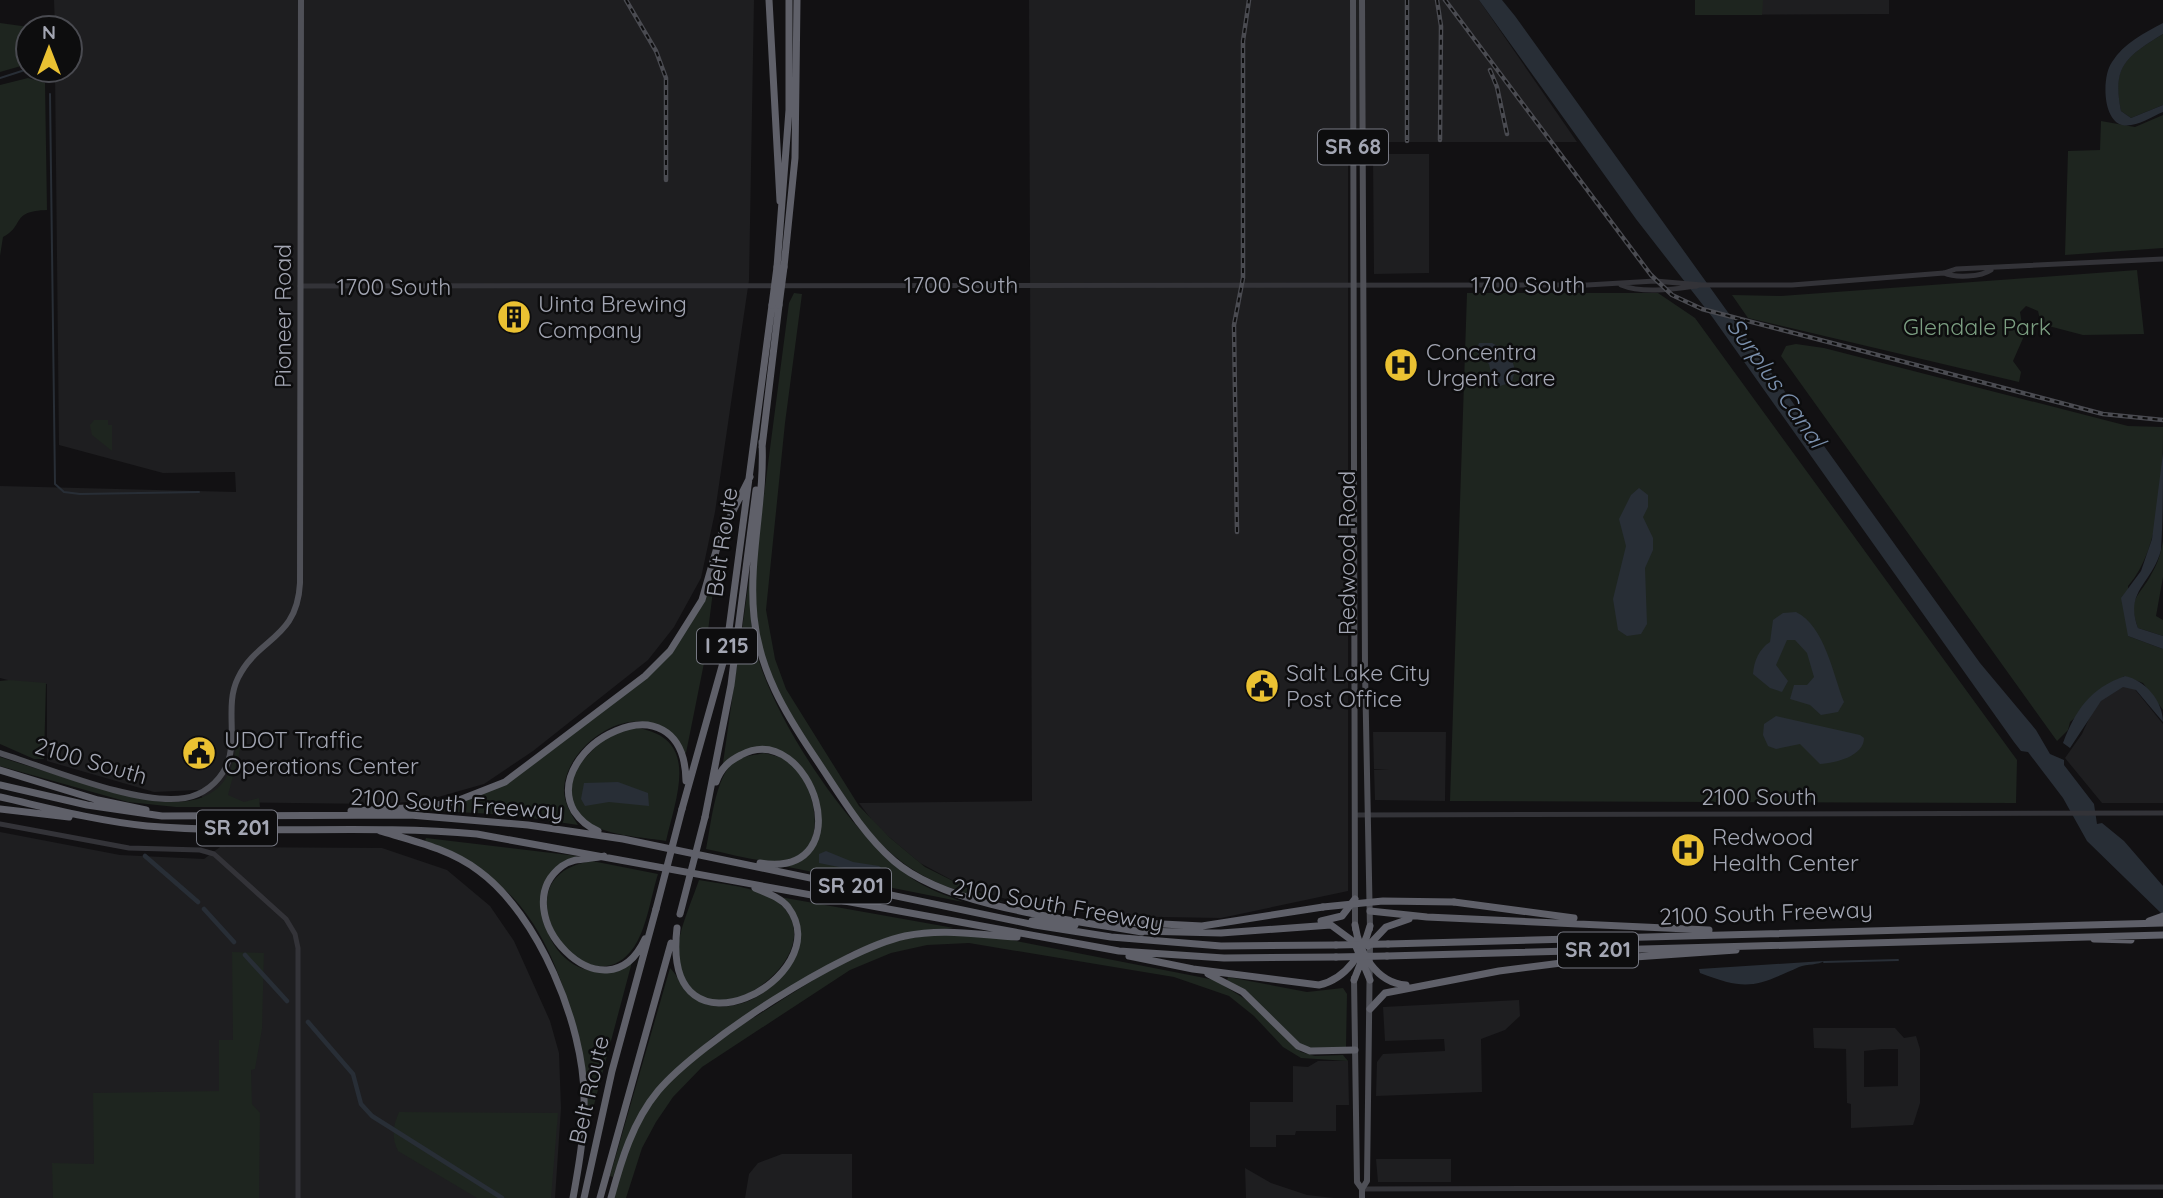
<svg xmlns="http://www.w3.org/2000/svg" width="2163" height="1198" viewBox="0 0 2163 1198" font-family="Quicksand,sans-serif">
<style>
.built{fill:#1e1e20;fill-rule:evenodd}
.green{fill:#1e251f}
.water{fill:#282e36}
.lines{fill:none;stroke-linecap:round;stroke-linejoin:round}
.stream{stroke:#282e36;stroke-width:2}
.canal{stroke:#282e36;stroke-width:4.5}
.minor{stroke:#333338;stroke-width:5}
.major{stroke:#4f5057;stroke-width:6}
.highway{stroke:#5f6069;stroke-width:7}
.rail-casing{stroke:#4a4b51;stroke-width:4.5}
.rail{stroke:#0d0d0e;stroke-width:2;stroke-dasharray:5;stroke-linecap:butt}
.highway-bridge{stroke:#5f6069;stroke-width:7}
.labels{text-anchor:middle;stroke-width:5;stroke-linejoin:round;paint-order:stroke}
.shield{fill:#0d0d0e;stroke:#767882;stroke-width:2}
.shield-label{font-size:21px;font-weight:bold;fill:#a3a6b3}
.street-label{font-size:23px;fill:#a3a6b3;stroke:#0d0d0e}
.poi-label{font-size:23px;fill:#a3a6b3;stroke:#0d0d0e;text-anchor:start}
.park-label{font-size:23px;fill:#7b9e81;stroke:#0d0d0e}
.water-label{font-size:24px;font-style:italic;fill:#7b90ad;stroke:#0d0d0e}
</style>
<rect width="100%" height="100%" fill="#121113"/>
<!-- built -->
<path class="built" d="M54,0H754L749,280L715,512L701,578L674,627L648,660L533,751L484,784L424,801L375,804L206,802L197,790L154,792L47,761V684L19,683L0,678V486L236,492L235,472L163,473L59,445L55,70H70V28H55Z
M1029,0H1479L1577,142H1348V891L1221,918L1104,916L1016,902L963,886L920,863L877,827L859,803L1032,801Z
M1695,0H1889V14L1695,15Z
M1373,154H1429V273L1374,274Z
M2129,682L2163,724V803H2102L2065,758L2082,734L2092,712L2107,693Z
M1373,732H1446L1445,801L1375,800L1374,770L1389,769H1374Z
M0,832L120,855L204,859L220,847L382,848L447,870L490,906L514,941L550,1021L559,1053L561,1108L555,1198H0Z
M1519,1000L1520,1016L1505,1030L1481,1039L1482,1092L1376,1096L1377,1062L1383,1054L1445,1051L1444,1039L1385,1041L1383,1007Z
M1813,1028H1895L1904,1038L1916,1036L1920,1049V1103L1913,1125L1851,1128V1104L1847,1103L1846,1049L1814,1048ZM1882,1049H1898V1086L1864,1087V1051Z
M1318,1061H1348L1349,1105H1336V1131H1296L1295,1135H1276V1147H1250V1102H1293V1066L1308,1067Z
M782,1154H852V1198H745L749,1174L758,1163Z
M1376,1159H1451V1182H1378Z
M1245,1168L1271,1183L1307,1195L1334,1198H1246Z"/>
<!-- green -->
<path class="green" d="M1695,0H1763L1762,15H1695Z
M0,23L29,27L28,64L0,72Z
M2163,34V105L2131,118L2121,111C2111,66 2127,56 2163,34Z
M28,78L45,83L47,210C10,211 25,226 3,237L0,256V85Z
M2163,115V248L2065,255L2068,151L2100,150L2101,121L2135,127Z
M2137,270L2144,334L2083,335L2041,324L2038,311L2026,306L2020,312L2024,336L2013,361L2021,372L2019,382L1748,318L1732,295L1781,296Z
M794,293L802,294L785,423L766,610L775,659L786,689L859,806L889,837L925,867L967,888L1004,902C919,886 883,857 836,786C808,745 768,690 759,641C750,590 759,538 765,487C773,426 781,364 789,303Z
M1467,293H1658L1695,318L2017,760L2016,803L1450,801Z
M1796,344L1824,348L2128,426L2163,427C2163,475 2161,549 2128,586V636L2163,649V710L2143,683L2124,676L2070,722L2068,730L2057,741L1781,356L1786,346Z
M94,420H108V425H112V451L92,435L90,425Z
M2163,541V577L2156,616L2163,620V636L2138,628C2127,597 2139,598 2152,573C2158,563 2161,552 2163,541Z
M717,559L704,663L686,753C670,744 665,725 644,722C608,717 565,754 564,790C564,803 571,814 578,825L511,815L421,810L512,779L630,688L686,629Z
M751,566C750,595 749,623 756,651C775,723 850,833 910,877C926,889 946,895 963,902L783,866L807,853L820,829C811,795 805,743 757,748C743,749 735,760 723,763Z
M9,680L46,683L44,759H34L0,744V681Z
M631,727C702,735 677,793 666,841C638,836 584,836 573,804C569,795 573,781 573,771L603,739Z
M236,746L240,747L239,754L228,795L244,802L259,798L260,807H176L128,802L0,766V757C27,766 55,774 82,783C134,798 227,831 236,746Z
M764,753C772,755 783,757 789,762C815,782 832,852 786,860C760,864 732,854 706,849C711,826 715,772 737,760C744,756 755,755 764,753Z
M426,838L577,856C517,877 543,968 595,971C607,971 621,965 632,962L590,1120H588C587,1050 558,930 499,885C477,868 449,855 425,841Z
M592,861L658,874C651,896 647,928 634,947C586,1017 490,876 592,861Z
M699,880C724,885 760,886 780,904C841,958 685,1063 678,952C677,934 693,898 699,880Z
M780,897L954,928L919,931L884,939L851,952L713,1037L665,1080L628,1136L613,1177L610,1176L670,968C678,975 681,989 692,997C722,1019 768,1000 785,969C792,957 795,941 799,928L790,906Z
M949,934L991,936L1215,980L1245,999L1301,1052L1315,1056L1343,1055L1348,1061L1301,1058L1283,1047L1254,1016L1229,996L1174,977L969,943L927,945L891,953L850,970L702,1067L673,1097L656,1122L642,1148L626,1198H613C624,1160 635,1123 660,1092C691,1054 734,1030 774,1005C807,984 839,962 876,947C899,938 925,936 949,934Z
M232,952L264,953L262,1029L255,1069L251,1070L252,1104L260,1113L259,1198H53L52,1163L94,1164L93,1093L219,1091V1040H233Z
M1228,977L1307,992L1343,988L1347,994L1346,1047L1309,1048L1298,1044L1237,986L1227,980Z
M399,1112L558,1113L551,1198H477L398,1151C391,1136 393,1126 399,1112Z"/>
<!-- water -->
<path class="water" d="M1479,0H1502L1515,16L1980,663L2036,730L2050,754L2064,760V765L2094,804L2097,824L2102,823L2124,841L2163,886V915L2087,841L2063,798L2028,752L2021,751L2014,742L1713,318L1636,219Z
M2163,23V34C2126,57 2112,66 2121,111L2131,118L2163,105V112C2151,117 2135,128 2122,125C2102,119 2102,76 2112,62C2124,43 2144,33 2163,23Z
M1479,343H1492L1510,353L1515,370L1512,382L1500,386L1493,382L1489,364L1476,352Z
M2163,453C2163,484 2163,521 2161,550C2152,584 2124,591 2138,628L2163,636V649L2128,636L2121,598L2141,571L2152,539Z
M1639,488L1648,495V507L1643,517L1653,538V550L1645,568L1647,624L1641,634L1627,636L1618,630L1613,599L1626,546L1619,519L1631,495Z
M1796,612C1825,626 1833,675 1844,702L1838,712L1821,715L1810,705L1790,699L1794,685H1807L1814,677L1807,653L1795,640H1787L1776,665L1788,681L1782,692L1770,688L1753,674C1754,661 1759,649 1770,642L1773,620L1783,613Z
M2125,676C2145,680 2163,701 2163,722L2136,690L2123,687L2101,701L2070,748L2063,743C2075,711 2090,688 2125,676Z
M1776,716L1860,735L1864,738C1864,756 1836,763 1820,764L1800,744L1776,749L1768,746L1763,735L1764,724Z
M618,782L648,793L649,806L609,802L585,806L581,799L584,783Z
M826,851L853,862L879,866L884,870L883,876L819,863V854Z
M1824,961C1819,965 1807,964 1799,967C1755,987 1747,991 1700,973L1699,969Z"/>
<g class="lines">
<!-- stream -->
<path class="stream" d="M0,78L28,69
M50,94L55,484L64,492L80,494L199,492
M1824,962L1898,960"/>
<!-- canal -->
<path class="canal" d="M145,856L198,902
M204,909L234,942
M245,955L287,1001
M308,1022L353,1074L361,1104L372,1116L502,1198"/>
<!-- minor -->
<path class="minor" d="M1944,273C1955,278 1981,277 1991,270
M1621,285C1643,294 1674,289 1697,286
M300,286L1587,285L1655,281L1702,285H1792L1944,273L1956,269L2163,259
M1356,815L2163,813
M0,824L129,848L200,850L214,854L286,919L295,934L298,948V1198
M1362,1189L2163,1187"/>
<!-- major -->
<path class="major" d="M1353,0L1355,929
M1362,0L1365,670L1370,929
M0,753C48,768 138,806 185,798C203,795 218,783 226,767C239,739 224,706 238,678C258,637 297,640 300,583L301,0
M1354,978L1357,1182L1362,1189
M1362,1198V1189L1367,1181L1370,943"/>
<!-- highway -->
<path class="highway" d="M769,0L780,201
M777,267L789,110V0
M784,267L795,158L797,0
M762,442C765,500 748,559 754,617C759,670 785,713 814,756C839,793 861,832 894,861C947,907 1072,920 1142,932
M762,447L779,305
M0,770L98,800L146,810
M716,782C721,768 729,761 741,755C811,718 864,879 760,863
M0,785L87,805L162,816L410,815L528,825L623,839L1035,925L1111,937L1221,946L1336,945
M0,797C49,808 97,821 147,826C256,835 367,824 477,834L1119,951L1224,958L1336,957
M0,809L69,817
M682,809L726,652L772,305
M351,811L425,807L454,802L505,782L645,676L670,651L702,600L720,537L750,477
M705,817L731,685L756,490
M380,831C414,841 450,849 479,871C538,914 584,1025 584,1097C585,1131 579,1165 573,1198
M598,831C588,827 580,820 574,811C539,748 684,670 686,781
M604,856C590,860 574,857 562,866C501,912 606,1024 645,939
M1454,902L1574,918
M1370,911L1427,917L1709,930
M1032,921L1075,925
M1103,921L1202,926L1323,907
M1321,921L1342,916L1355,899
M2149,921L2163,916
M1355,925C1359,952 1376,983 1406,985
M677,928C660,1072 841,977 788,907C780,897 766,893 755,888
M1140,931L1221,933L1331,925L1354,942L1370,980
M2094,939L2131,940
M1388,944L2163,923
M1368,946L1386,927L1409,919
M1129,956L1193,969L1319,985C1347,979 1363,952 1370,926
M1387,956L2163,935
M1208,974L1243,992L1298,1046L1310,1051L1355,1050
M1354,980L1363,957
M1370,1009L1385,993L1499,971L1577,961L1736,950
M584,1198L612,1071L656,909
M600,1198L671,943
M611,1198C621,1161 633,1121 658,1091C699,1042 843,949 905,936C944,928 978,935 1017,937"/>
<!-- rail casing -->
<g class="rail-casing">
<path id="rail" d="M626,0L656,51L666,78V180
M1407,0V141
M1437,0L1441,26L1440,140
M1445,0L1651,275L1672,295L1702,309L2103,414L2163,420
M1490,70L1497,87L1507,134
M1237,532L1234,325L1243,278V41L1249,0"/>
</g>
<!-- rail -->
<use href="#rail" class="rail"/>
<!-- highway-bridge -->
<path class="highway-bridge" d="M772,305L777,267
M779,305L784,267
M1323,907L1383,901L1454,902
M656,909L682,809
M680,914L705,817
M1336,945L1388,944
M1336,957L1387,956"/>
</g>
<!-- icons -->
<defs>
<g id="building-disc" transform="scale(1.75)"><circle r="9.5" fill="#eac132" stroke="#0d0d0e"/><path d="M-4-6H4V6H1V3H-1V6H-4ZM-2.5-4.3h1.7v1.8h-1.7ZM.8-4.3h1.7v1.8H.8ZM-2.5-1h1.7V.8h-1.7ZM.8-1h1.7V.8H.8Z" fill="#111"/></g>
<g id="hospital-disc" transform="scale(1.75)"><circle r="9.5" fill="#eac132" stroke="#0d0d0e"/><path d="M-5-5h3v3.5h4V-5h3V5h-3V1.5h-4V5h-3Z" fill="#111"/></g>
<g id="civic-disc" transform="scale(1.75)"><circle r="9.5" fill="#eac132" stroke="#0d0d0e"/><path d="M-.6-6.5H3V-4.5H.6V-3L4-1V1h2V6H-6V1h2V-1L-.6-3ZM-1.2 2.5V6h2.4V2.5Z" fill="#111"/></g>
</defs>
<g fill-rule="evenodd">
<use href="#building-disc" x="514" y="317"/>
<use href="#hospital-disc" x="1401" y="365"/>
<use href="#civic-disc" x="1262" y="686"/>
<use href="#civic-disc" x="199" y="753"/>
<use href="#hospital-disc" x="1688" y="850"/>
</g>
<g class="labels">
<!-- shield labels -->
<g class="shield">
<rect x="1318" y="129.5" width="70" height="35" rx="5"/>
<rect x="697" y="628.5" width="60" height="35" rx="5"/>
<rect x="197" y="810.5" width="80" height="35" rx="5"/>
<rect x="811" y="868.5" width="80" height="35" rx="5"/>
<rect x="1558" y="932.5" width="80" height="35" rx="5"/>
</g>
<g class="shield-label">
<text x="1353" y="154">SR 68</text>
<text x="727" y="653">I 215</text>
<text x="237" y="835">SR 201</text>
<text x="851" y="893">SR 201</text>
<text x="1598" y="957">SR 201</text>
</g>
<!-- street labels -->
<g class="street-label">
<text x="961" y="293">1700 South</text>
<text x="1528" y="293">1700 South</text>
<text x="394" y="295">1700 South</text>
<text transform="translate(283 316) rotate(-90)" y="8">Pioneer Road</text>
<text transform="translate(722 542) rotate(-82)" y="8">Belt Route</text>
<text transform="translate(1347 553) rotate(-90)" y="8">Redwood Road</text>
<text transform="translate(91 761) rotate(16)" y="8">2100 South</text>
<text x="1759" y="805">2100 South</text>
<text transform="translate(457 804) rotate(4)" y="8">2100 South Freeway</text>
<text transform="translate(1058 905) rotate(10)" y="8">2100 South Freeway</text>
<text transform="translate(1766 913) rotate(-2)" y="8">2100 South Freeway</text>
<text transform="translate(589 1090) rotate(-77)" y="8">Belt Route</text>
</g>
<!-- poi labels -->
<g class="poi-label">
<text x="538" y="312">Uinta Brewing<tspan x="538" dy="26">Company</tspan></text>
<text x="1426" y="360">Concentra<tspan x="1426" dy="26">Urgent Care</tspan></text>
<text x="1286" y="681">Salt Lake City<tspan x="1286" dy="26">Post Office</tspan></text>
<text x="224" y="748">UDOT Traffic<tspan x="224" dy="26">Operations Center</tspan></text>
<text x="1712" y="845">Redwood<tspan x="1712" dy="26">Health Center</tspan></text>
</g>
<!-- park labels -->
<g class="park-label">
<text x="1977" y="335">Glendale Park</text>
</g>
<!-- water labels -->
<g class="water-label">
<text transform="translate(1776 383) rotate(55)" y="8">Surplus Canal</text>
</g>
</g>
<!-- north arrow -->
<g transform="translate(49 49)"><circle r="33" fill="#0d0d0e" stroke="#494a50" stroke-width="2"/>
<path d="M0-5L12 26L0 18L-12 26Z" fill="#eac132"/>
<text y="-10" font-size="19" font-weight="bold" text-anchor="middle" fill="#a3a6b3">N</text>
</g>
</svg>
